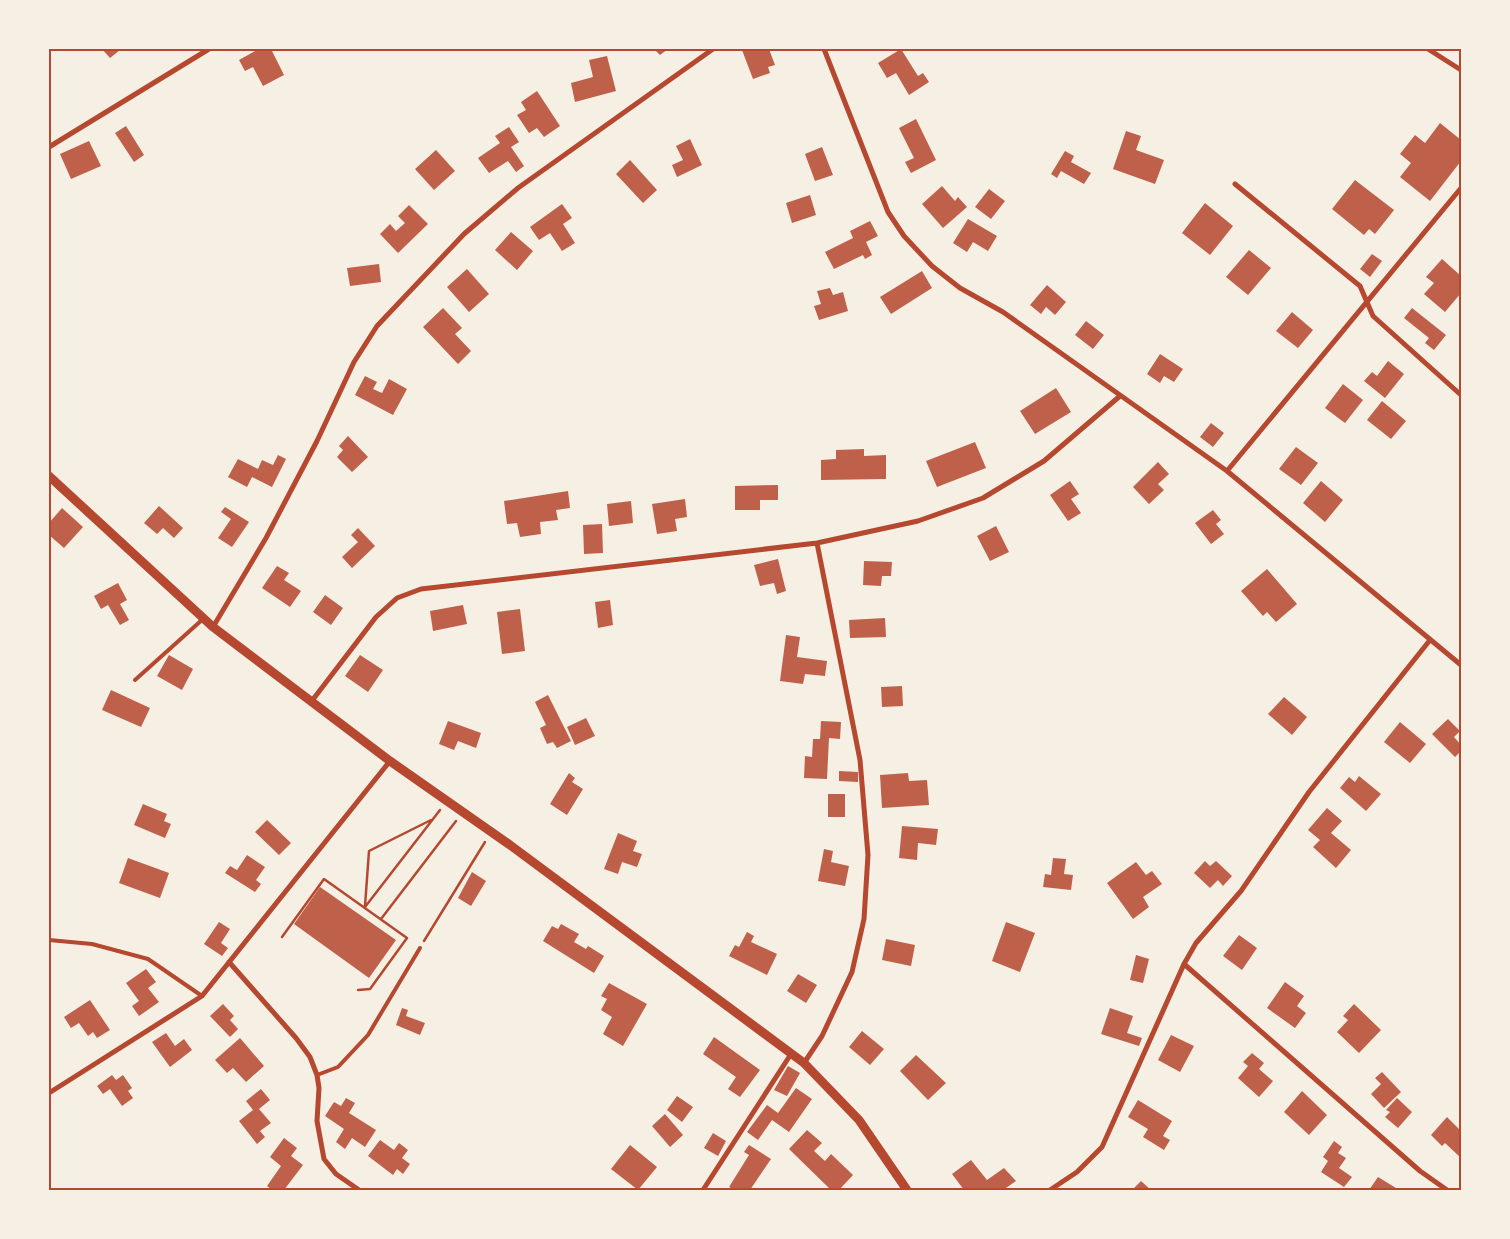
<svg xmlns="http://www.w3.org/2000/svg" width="1510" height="1239" viewBox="0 0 1510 1239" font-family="'Noto Sans',sans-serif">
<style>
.building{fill:#bf614a}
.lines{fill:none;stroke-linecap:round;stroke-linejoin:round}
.path{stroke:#b5482f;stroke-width:2.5}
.service{stroke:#b5482f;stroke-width:4}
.minor{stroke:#b5482f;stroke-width:5}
.tertiary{stroke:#b5482f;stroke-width:9}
.neatline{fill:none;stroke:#b5482f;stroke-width:2}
</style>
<rect width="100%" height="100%" fill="#f6efe4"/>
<!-- building -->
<path class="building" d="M102,49H118L120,50L110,58Z
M256,49H271L284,75L263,86L253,67L245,71L239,60L257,50Z
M654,49H668L660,55Z
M747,49H769L775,65L768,67L770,73L753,79L742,50Z
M901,49L918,76L923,73L929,82L909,95L896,73L887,78L878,63Z
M607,56L616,91L575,102L571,83L593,77L589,60Z
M537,91L560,126L544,137L537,128L529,133L517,115L526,110L521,102Z
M916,119L936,160L911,173L905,162L914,158L899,128Z
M1440,123L1461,140V161L1430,201L1400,177L1411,163L1400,154L1415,135L1425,143Z
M126,126L144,155L134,162L115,133Z
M509,127L519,142L511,147L524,166L516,172L508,161L489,173L478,158L500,143L495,136Z
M1126,131L1141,136L1136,150L1164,160L1155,184L1113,169Z
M690,139L702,165L677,177L672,165L683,160L676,146Z
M89,141L101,166L71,179L60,154Z
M822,147L833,175L815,181L805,154Z
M436,150L455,171L434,190L415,169Z
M1065,151L1074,156L1071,162L1091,173L1084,184L1061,171L1057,178L1051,174Z
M630,160L657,190L643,203L616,174Z
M1355,180L1394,210L1375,234L1369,229L1364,235L1332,209Z
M942,186L955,201L958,197L967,207L943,228L922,204Z
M989,189L1005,201L991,219L975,207Z
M810,195L816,215L792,223L786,203Z
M1205,203L1233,226L1210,255L1182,233Z
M562,204L572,218L563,224L575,243L562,251L550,233L539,240L530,227Z
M409,205L428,224L398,253L380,234L390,224L396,231L405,223L398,216Z
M968,219L997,236L988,251L973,242L967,252L953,243Z
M870,221L878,236L866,242L872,255L865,259L863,255L834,269L825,252L853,238L850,231Z
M511,232L533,251L517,270L495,250Z
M1249,250L1271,268L1248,295L1226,277Z
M1372,254L1382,261L1370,277L1360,269Z
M1442,259L1461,276V293L1445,312L1424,294L1434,283L1426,277Z
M379,264L381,282L350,286L347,268Z
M467,269L489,294L469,312L447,287Z
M922,271L932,288L891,314L880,297Z
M1047,285L1066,302L1055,315L1046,307L1041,314L1030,305Z
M830,288L833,295L843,292L848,311L819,320L814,306L821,304L817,291Z
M443,308L462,328L455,334L471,351L458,364L423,327Z
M1412,308L1446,335L1434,350L1425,343L1429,338L1404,318Z
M1292,312L1313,330L1298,348L1276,331Z
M1086,321L1104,335L1093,349L1075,335Z
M1160,354L1183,369L1174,382L1164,376L1160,383L1147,374Z
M1388,361L1404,374L1385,398L1364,381L1372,372L1377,376Z
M365,376L377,382L373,389L382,393L389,379L407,389L393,415L355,395Z
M1343,384L1363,400L1345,423L1325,408Z
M1056,388L1071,412L1035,434L1020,411Z
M1382,401L1406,421L1391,439L1367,420Z
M1211,423L1224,433L1213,447L1200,437Z
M348,436L368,457L352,472L337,457L343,450L339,446Z
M975,442L986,468L937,487L926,461Z
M1296,447L1318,463L1301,485L1279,469Z
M864,449V456L886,455V479L821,480V460L836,459V450Z
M278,455L286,459L272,487L252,477L247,487L228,477L238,459L258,469L262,460L273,465Z
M1158,462L1169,474L1158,484L1164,490L1149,504L1133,487Z
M1070,481L1079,494L1071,499L1081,513L1068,521L1050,495Z
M1321,481L1343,500L1325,522L1303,503Z
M778,485V500H760V510H735V486Z
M568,491L570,508L556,510L558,520L540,522L541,534L520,537L517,523L507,524L504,501Z
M685,499L687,517L675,519L677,531L657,534L652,504Z
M631,501L633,523L609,526L607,504Z
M159,506L183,528L174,538L163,528L157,534L144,523Z
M225,507L249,522L232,547L218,538L231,519L221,512Z
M62,508L83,527L64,548L49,535V523Z
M1213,510L1221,520L1216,524L1224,534L1211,544L1195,523Z
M602,524L603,553L584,554L583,525Z
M996,526L1009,552L990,561L977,536Z
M358,528L375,546L352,568L342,557L358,542L351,535Z
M778,559L786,591L777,594L774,583L760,586L754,565Z
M864,561L892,562L891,576H882L881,586L863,585Z
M277,566L289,573L284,580L301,591L290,607L262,588Z
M1267,569L1297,604L1276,622L1267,612L1263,616L1241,591Z
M118,583L127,600L120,604L129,620L120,625L108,605L101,609L94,596Z
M325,595L343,608L331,625L313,612Z
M610,600L613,625L598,628L595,602Z
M463,605L467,624L433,631L430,611Z
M520,609L525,651L502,654L497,612Z
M885,618L886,637L850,638L849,620Z
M786,635L800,637L797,657L827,661L825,676L805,674L803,684L780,681Z
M169,655L193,669L182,690L157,676Z
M360,655L383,670L368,692L345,676Z
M902,686L903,706L882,707L881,687Z
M111,690L150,708L141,727L102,710Z
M548,695L571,741L557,748L553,742L547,744L540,728L546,725L535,702Z
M1284,697L1307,717L1292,735L1268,714Z
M586,718L595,736L575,745L567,727Z
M1448,719L1460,731L1454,737L1461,745V751L1455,757L1432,734Z
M448,721L481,733L476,748L458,741L454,750L439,744Z
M821,721L841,722L840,739L829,738L827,779L804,778L805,756L812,757L813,739H820Z
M1400,722L1426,744L1410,763L1384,742Z
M839,771L858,772V782L839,781Z
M569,773L575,778L572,782L583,789L567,815L550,804Z
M908,773L909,781L927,780L929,805L882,808L880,775Z
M1359,776L1381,794L1366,811L1340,788L1349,777L1355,782Z
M828,794H845V817H828Z
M143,804L167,814L164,821L171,824L165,838L134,825Z
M1327,808L1342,821L1331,833L1351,850L1336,868L1313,847L1320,840L1308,830Z
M267,820L291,843L279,855L255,832Z
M902,826L938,829L936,845L918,843L917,860L899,858Z
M618,833L637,841L633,851L642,854L637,867L622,862L618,874L604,869Z
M824,849L833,851L831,862L849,866L845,886L818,881Z
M247,855L265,867L256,880L261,884L255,892L225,873L230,866L237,870Z
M128,858L169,873L160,898L119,883Z
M1053,858L1066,859L1064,874L1073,875L1071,890L1043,887L1045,874L1051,875Z
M1205,861L1210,866L1216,861L1232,876L1223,886L1218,880L1210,888L1194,873Z
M1136,862L1146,875L1152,871L1162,884L1143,897L1149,907L1133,919L1107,883Z
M472,872L486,881L471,906L458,898Z
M320,887L396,940L369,978L294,924Z
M219,922L230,929L221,943L228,948L222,956L204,944Z
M1006,922L1035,933L1020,972L992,961Z
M561,924L579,934L574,942L586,949L588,946L604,956L594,973L543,941L552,926L558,929Z
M747,932L754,936L751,942L777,954L767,975L729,956L735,945L739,947Z
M1239,935L1257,948L1242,970L1223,956Z
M886,939L915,945L911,966L882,960Z
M1136,955L1149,959L1143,983L1130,980Z
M146,969L156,982L148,988L159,1002L139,1016L132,1006L139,1001L126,983Z
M798,974L817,985L806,1003L787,991Z
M1285,982L1304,996L1297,1006L1306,1013L1295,1028L1267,1008Z
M609,983L647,1004L623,1046L603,1034L612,1017L601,1010L607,999L601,996Z
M90,1000L110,1030L97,1038L93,1032L88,1036L79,1023L71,1028L64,1017Z
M223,1004L234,1016L230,1020L238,1029L230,1037L210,1016Z
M1354,1004L1381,1030L1359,1053L1337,1032L1348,1020L1343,1016Z
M402,1008L408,1010L406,1016L425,1023L420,1035L396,1025Z
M1110,1008L1133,1016L1127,1033L1142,1038L1139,1046L1101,1034Z
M862,1031L884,1049L870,1065L849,1047Z
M166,1033L175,1046L184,1039L192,1050L170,1067L152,1042Z
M1171,1035L1194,1046L1180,1072L1158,1060Z
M714,1037L760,1070L740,1097L728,1089L736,1077L703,1054Z
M240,1038L264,1066L246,1082L233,1068L227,1073L215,1060Z
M1252,1053L1264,1063L1259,1069L1273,1081L1259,1097L1238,1078L1248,1066L1243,1062Z
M916,1055L946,1083L928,1100L900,1071Z
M788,1066L800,1073L787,1096L774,1090Z
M1382,1072L1401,1092L1384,1108L1371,1094L1381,1084L1375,1078Z
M112,1075L116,1080L123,1075L132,1088L128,1091L133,1098L122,1106L110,1089L103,1094L97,1086Z
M796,1088L812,1099L789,1132L772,1120L758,1140L747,1132L767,1105L778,1113Z
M261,1089L270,1100L259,1109L271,1123L260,1131L265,1137L257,1144L239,1121L253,1110L246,1101Z
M1302,1091L1327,1115L1309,1135L1284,1112Z
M677,1096L693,1107L682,1122L667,1110Z
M346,1098L355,1103L349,1113L376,1130L365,1147L352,1138L345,1149L336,1142L344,1129L325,1116L334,1102L341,1106Z
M1397,1098L1412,1112L1398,1128L1385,1117L1390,1112L1386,1110Z
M1138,1100L1172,1121L1163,1136L1170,1140L1164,1150L1143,1137L1148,1129L1128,1117Z
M665,1114L683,1135L670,1147L652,1126Z
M1447,1117L1461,1131V1158L1445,1143L1442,1146L1431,1135Z
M807,1130L822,1143L814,1151L825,1161L831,1154L853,1175L839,1190H831L789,1149Z
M713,1133L726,1141L718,1156L704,1148Z
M284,1138L297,1148L291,1156L303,1165L284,1190H272L267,1186L281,1166L270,1157Z
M380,1140L394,1150L399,1143L408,1150L402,1158L410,1164L403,1174L397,1169L393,1175L368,1156Z
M1334,1141L1342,1147L1338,1153L1346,1158L1339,1168L1352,1177L1344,1187L1321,1172L1328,1161L1323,1157Z
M630,1145L657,1167L638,1190L611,1169Z
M749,1145L771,1159L750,1190H735L729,1187L749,1155L744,1152Z
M971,1160L987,1180L1004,1168L1016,1181L1003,1190H964L952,1174Z
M1378,1177L1396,1188L1394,1190H1369Z
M1141,1181L1151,1190H1132Z"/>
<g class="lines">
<!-- path -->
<path class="path" d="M365,906L369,851L431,820
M365,907L440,810
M381,919L456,821
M282,937L324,879L407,938L370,989L358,990
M424,941L485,842"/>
<!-- service -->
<path class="service" d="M135,680L203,619
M49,940L92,944L148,959L202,996
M317,1075L338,1067L368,1035L420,948"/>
<!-- minor -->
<path class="minor" d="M824,49L888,212L904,236L932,266L960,288L1003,312L1227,471L1461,665
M1428,49L1461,70
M49,147L209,49
M1235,184L1360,286L1373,316L1461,395
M1227,471L1461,188
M213,627L266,538L317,441L354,362L377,326L464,234L518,188L713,49
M311,702L376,617L397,598L421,589L817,543L918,521L983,498L1044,461L1120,396
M229,962L296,1038L310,1057L317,1075L319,1088L317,1121L324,1159L336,1174L359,1190
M1184,964L1420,1171L1447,1190
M804,1063L822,1036L852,972L864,919L868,855L860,760L817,543
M49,1093L202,996L390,761
M703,1190L791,1054
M1050,1190L1077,1172L1102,1147L1184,964L1196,943L1241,891L1309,792L1430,640"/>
<!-- tertiary -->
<path class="tertiary" d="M49,476L213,627L390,761L510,845L804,1063L859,1120L907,1190"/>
</g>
<!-- border -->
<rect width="1510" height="1239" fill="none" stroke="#f6efe4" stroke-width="100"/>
<rect x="50" y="50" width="1410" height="1139" class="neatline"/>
</svg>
